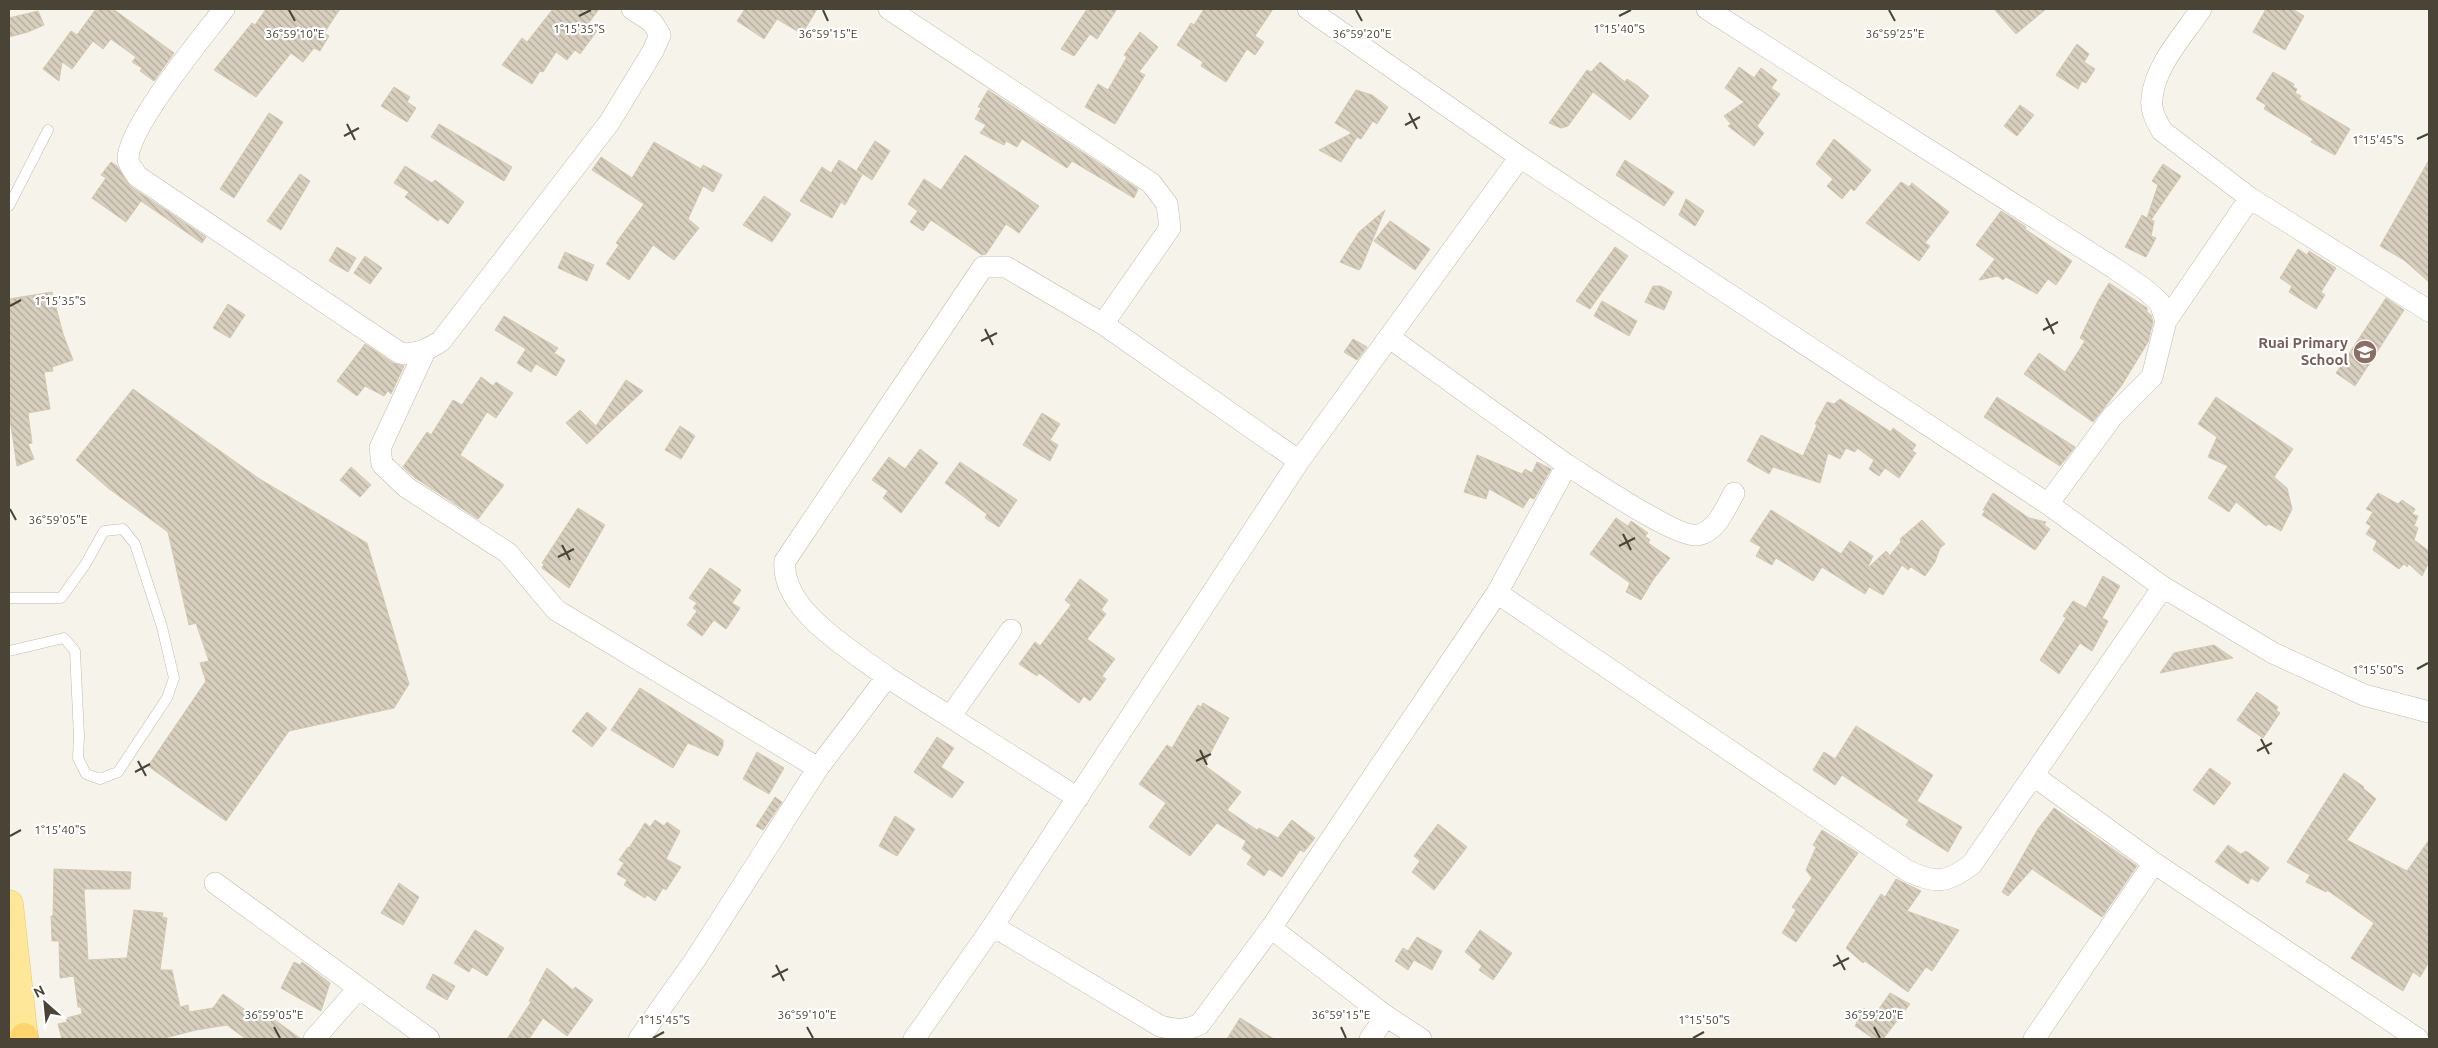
<svg xmlns="http://www.w3.org/2000/svg" width="2438" height="1048" viewBox="0 0 2438 1048" font-family="Ubuntu,sans-serif">
<style>
.building{fill:url(#building-back-hatch);stroke:#d3c8b1}
.lines{fill:none;stroke-linecap:round;stroke-linejoin:round}
.lane-casing{stroke:#c2bbac;stroke-width:11}
.street-casing{stroke:#c2bbac;stroke-width:22}
.primary-casing{stroke:#ebc863;stroke-width:29}
.highway-casing{stroke:#e6ad33;stroke-width:29}
.lane{stroke:#fff;stroke-width:10}
.street{stroke:#fff;stroke-width:21}
.primary{stroke:#ffe79a;stroke-width:28}
.highway{stroke:#ffd46c;stroke-width:28}
.ticks{fill:none;stroke:#4a4437;stroke-width:2}
.labels{text-anchor:middle;stroke-width:4.5;stroke-linejoin:round;paint-order:stroke}
.education-label{font-size:15px;font-weight:bold;fill:#785e54;stroke:#fff;text-anchor:end}
.ticks-label{font-size:12px;text-anchor:middle;fill:#4a4437;stroke:#fff;stroke-width:4.5;stroke-linejoin:round;paint-order:stroke}
</style>
<defs>
<pattern id="building-back-hatch" width="6" height="6" patternUnits="userSpaceOnUse" patternTransform="scale(1.25)"><rect width="6" height="6" fill="#d8cfbf"/><path d="M-1 5l2 2M0 0l6 6M5-1l2 2" fill="none" stroke="#b1aa9c"/></pattern>
</defs>
<rect width="100%" height="100%" fill="#f6f3ea"/>
<!-- building -->
<path class="building" d="M96,9H113L174,53L154,81L140,71L142,68L132,62L136,57L111,39L103,49L93,41L72,69L62,62L59,81L43,69L71,31L77,35Z
M266,9H340L324,33L329,36L320,51L314,48L303,62L291,53L256,97L214,70L252,23L255,25Z
M553,9H599L588,24L597,31L580,54L575,50L567,60L556,52L543,72L540,71L532,84L502,65L522,38L527,42Z
M745,9H817L802,34L777,19L764,39L737,21Z
M1087,9H1117L1097,39L1090,34L1074,56L1061,49Z
M1204,9H1273L1255,36L1264,42L1255,55L1247,49L1226,82L1201,66L1203,62L1177,45L1191,23L1194,25Z
M1994,9H2046L2016,34Z
M2266,9H2292L2304,16L2285,50L2253,32Z
M38,11L44,25L28,32L9,37V18Z
M1140,32L1158,47L1139,72L1145,75L1115,124L1085,107L1098,84L1108,90L1127,57L1124,55Z
M2077,44L2089,54L2084,62L2095,69L2086,83L2082,81L2078,89L2056,75Z
M1600,62L1625,82L1627,79L1638,86L1649,96L1635,114L1630,120L1593,92L1568,126L1561,128L1549,123L1587,70L1591,72Z
M1739,67L1754,78L1761,68L1777,80L1771,88L1780,94L1757,126L1764,133L1754,146L1728,126L1731,124L1724,116L1744,102L1725,88Z
M2273,72L2294,84L2293,87L2297,89L2295,93L2301,96L2299,99L2350,129L2335,155L2311,142L2313,139L2264,109L2266,105L2256,99Z
M394,87L410,97L407,102L416,108L407,122L381,106Z
M988,90L1138,189L1134,198L1072,161L1067,168L1022,139L1017,147L1006,141L1004,145L980,133L986,125L975,119L981,108L978,107Z
M1356,90L1372,95L1388,107L1377,124L1373,121L1361,139L1357,137L1341,162L1319,150L1352,133L1335,123Z
M2020,105L2034,115L2017,136L2004,126Z
M269,113L283,122L234,198L220,189Z
M439,124L512,167L504,181L431,137Z
M1834,139L1871,170L1854,191L1851,188L1842,199L1827,186L1833,179L1816,164Z
M875,141L890,151L872,180L857,170Z
M654,142L701,169L703,165L722,175L713,192L703,186L688,219L699,228L674,260L653,245L629,280L606,264L619,245L616,243L644,204L592,170L601,157L632,178Z
M965,155L1039,206L1019,233L1006,224L986,254L982,255L931,220L923,231L910,222L918,211L908,204L924,179L941,190Z
M839,160L862,175L845,205L841,202L832,218L800,201L822,167L831,173Z
M1625,160L1674,192L1664,206L1616,175Z
M2429,160V282L2404,260L2380,246Z
M111,162L117,166L130,186L206,237L202,243L141,201L126,222L92,198L106,178L101,175Z
M2163,164L2181,176L2151,220L2154,221L2151,236L2156,238L2146,257L2125,247L2142,215L2147,218L2158,185L2152,181Z
M405,166L432,183L435,180L464,202L448,224L440,218L438,221L405,197L409,192L394,183Z
M300,174L310,181L281,230L267,221Z
M1901,182L1909,187L1912,183L1949,212L1925,243L1930,246L1919,261L1866,223Z
M764,196L791,214L772,242L743,225Z
M1686,199L1704,211L1695,226L1679,215Z
M1385,210L1361,268L1359,270L1340,262L1359,232Z
M2001,211L2026,227L2025,229L2072,261L2056,285L2048,279L2037,294L2006,277L2003,280L1998,276L1979,280L1995,259L1976,245Z
M1390,221L1430,249L1415,270L1374,241Z
M337,247L356,258L348,272L329,261Z
M1615,247L1628,256L1614,276L1590,309L1576,301Z
M2298,249L2307,255L2309,251L2336,268L2321,292L2325,295L2316,309L2289,292L2292,286L2280,278Z
M565,252L594,265L587,281L558,268Z
M365,256L382,268L370,284L354,273Z
M2109,283L2147,308V312L2151,315L2153,322L2148,342L2122,385L2093,422L2024,374L2039,353L2065,372L2085,341L2080,338L2098,301Z
M1653,286H1661L1672,292L1664,310L1645,302Z
M52,292L63,334L73,360L52,367L53,371L44,372L50,409L28,413L32,443L28,444L34,459L17,466L9,413V299Z
M2386,298L2404,310L2355,386L2336,373Z
M1602,301L1637,321L1629,336L1594,316Z
M228,304L245,315L230,338L213,328Z
M504,316L558,348L554,353L565,360L556,376L536,364L531,372L517,363L526,349L495,330Z
M1353,339L1367,347L1357,360L1344,352Z
M365,344L393,363L404,366L391,394L388,391L384,396L365,386L357,396L337,381Z
M481,377L493,386L496,382L513,393L496,418L487,412L460,455L504,485L478,519L414,477L403,467L427,432L431,435L453,400L462,405Z
M626,380L643,391L587,444L566,423L580,410L596,426Z
M133,389L258,478L367,543L409,684L394,708L289,731L226,821L148,766L206,681L200,663L209,661L196,623L189,625L168,532L108,488L76,460Z
M1997,397L2075,447L2060,466L1984,417Z
M2216,397L2293,449L2274,477L2287,488L2292,509L2281,531L2269,524L2266,526L2236,502L2229,512L2208,498L2228,466L2208,457L2217,437L2198,424Z
M1840,399L1891,432L1893,428L1916,445L1912,451L1916,453L1899,478L1885,468L1879,476L1869,469L1874,460L1857,448L1855,452L1846,448L1840,459L1828,453L1820,483L1773,467L1769,474L1747,461L1761,435L1803,456L1817,425L1815,424L1827,402L1834,404Z
M1042,413L1060,424L1050,440L1058,445L1050,461L1023,445Z
M680,426L695,436L681,459L665,450Z
M920,449L938,463L901,513L883,498L888,491L872,480L889,457L905,469Z
M1477,455L1522,474L1525,469L1532,473L1537,462L1551,469L1534,499L1530,497L1523,508L1489,489L1486,499L1464,492Z
M960,462L1017,500L999,527L985,518L987,514L945,483Z
M351,467L371,485L360,497L340,480Z
M1993,493L2029,518L2046,522L2044,525L2050,529L2035,550L1982,515L1985,511L1983,510Z
M2378,493L2398,504L2402,500L2415,509L2412,514L2418,516L2414,526L2418,528L2414,540L2429,551V562L2422,576L2409,564L2407,567L2404,564L2399,569L2373,550L2377,541L2366,534L2371,526L2366,523L2373,512L2366,509Z
M578,508L605,525L569,588L542,568L544,564L542,563Z
M1771,510L1841,554L1850,541L1873,556L1867,569L1886,551L1889,554L1886,560L1901,542L1900,539L1922,520L1945,544L1940,548L1935,562L1925,576L1911,567L1908,570L1902,565L1883,595L1869,587L1865,594L1822,567L1813,581L1776,558L1772,565L1756,556L1761,547L1750,541Z
M1616,518L1628,526L1631,521L1648,533L1645,536L1650,540L1648,543L1670,558L1653,580L1641,600L1626,592L1630,583L1590,554Z
M710,568L741,590L732,603L740,608L726,629L714,620L702,636L687,625L697,611L693,608L697,603L689,598Z
M2103,576L2120,586L2102,618L2108,621L2092,651L2080,643L2059,674L2040,660L2066,618L2063,616L2073,601L2086,608Z
M1080,579L1108,600L1101,610L1106,614L1087,639L1115,659L1102,676L1106,679L1090,701L1084,696L1079,703L1039,673L1037,676L1019,664L1035,642L1040,646L1071,605L1065,600Z
M2214,645L2233,658L2160,673L2174,653Z
M640,688L723,740V746L718,756L688,743L673,768L611,730Z
M2257,692L2278,707L2276,710L2280,713L2263,738L2237,720Z
M1203,703L1229,718L1204,765L1241,792L1227,810L1257,830L1259,828L1278,838L1292,820L1315,838L1304,852L1300,850L1282,877L1269,869L1264,876L1247,864L1252,856L1242,849L1246,841L1217,823L1190,856L1149,827L1166,803L1139,784L1167,745L1172,748L1189,719L1198,705L1201,707Z
M587,712L607,728L592,747L572,731Z
M1856,726L1933,775L1917,801L1962,827L1948,852L1906,825L1909,820L1842,775L1835,785L1813,770L1824,752L1835,759Z
M937,737L954,748L941,767L964,782L952,798L914,772Z
M757,752L784,768L769,794L743,779Z
M2210,768L2231,783L2214,805L2193,790Z
M2344,773L2364,787L2363,788L2376,799L2347,840L2407,871L2429,840V962L2420,977L2413,972L2403,991L2351,958L2374,923L2327,890L2326,892L2306,882L2310,875L2287,862Z
M775,797L782,802L763,830L756,826Z
M2054,808L2137,866L2102,917L2032,869L2008,896L2002,892L2038,829Z
M895,816L915,829L897,856L879,846Z
M655,820L664,826L667,822L680,831L666,859L681,867L666,890L663,888L655,901L647,895L645,898L624,885L627,880L617,874L624,863L619,860L628,847L629,848L645,823L650,827Z
M1438,824L1467,847L1434,890L1412,872L1420,861L1414,856Z
M1822,830L1858,853L1796,942L1782,933L1796,910L1792,907L1812,878L1806,870L1816,847L1813,845Z
M2228,845L2241,854L2246,851L2269,868L2258,882L2251,878L2248,884L2215,862Z
M54,869L131,872L130,889H84L88,960L127,958L134,910L163,913L162,917L167,918L160,970H172L180,1007L188,1005L189,1012L213,1008L223,994L255,1017L258,1013L265,1018L268,1015L301,1039H246L227,1025L196,1030L161,1039H62L58,1024L67,1022L66,1018L82,1014L81,1007H78L74,976L60,978L59,941H52L51,916H53Z
M1896,879L1921,891L1907,911L1959,930L1932,971L1926,967L1908,992L1865,961L1863,963L1846,948L1881,894L1885,897Z
M399,883L419,897L403,925L381,913Z
M475,930L504,948L487,976L472,967L469,972L454,963Z
M1480,930L1512,953L1493,980L1479,970L1482,966L1465,952Z
M1417,937L1442,951L1432,970L1414,960L1408,970L1395,961L1403,948L1408,951Z
M294,962L300,965L302,962L330,983L321,1011L281,988Z
M547,968L573,990L575,987L593,1000L567,1036L543,1018L529,1039H507L531,1002L529,1001Z
M433,974L455,986L447,1000L426,988Z
M1890,993L1910,1004L1883,1039H1874L1855,1026L1864,1008L1874,1016Z
M1240,1018L1274,1039H1227Z"/>
<g class="lines">
<!-- lane casing -->
<g class="lane-casing">
<path id="lane" d="M9,206L48,130
M9,598H61L85,565L104,531L123,529L135,544L162,627L174,678L167,698L118,772L100,779L86,774L78,758L79,736L75,651L64,638L9,651"/>
</g>
<!-- street casing -->
<g class="street-casing">
<path id="street" d="M224,9C202,38 128,127 128,159C128,164 134,171 137,176L400,353C415,356 429,349 441,341L609,123L653,51L660,35L652,22L632,9
M889,9L1151,183L1167,204L1170,228L1103,324L1299,461
M1308,9L1520,157L2048,504L2163,587L2273,653L2364,695L2429,712
M1707,9L2114,268L2146,290L2160,303L2166,321
M2201,9C2184,35 2155,65 2152,98C2150,110 2156,120 2162,131L2250,198L2429,311
M1390,338L1567,465L1497,593
M425,351L380,448L382,464L406,487L508,553L556,610L818,768
M1567,465C1588,478 1678,539 1698,535C1717,531 1725,509 1734,493
M2048,504L2112,417L2152,377L2166,321L2250,198
M887,677C853,651 780,610 785,561L983,267H1006L1103,324
M950,717L1011,630
M2034,776L2154,863
M215,883L429,1039
M993,926L1160,1026C1175,1030 1186,1031 1200,1024L1271,928
M1386,1016L1271,928L1497,593L1906,870C1934,884 1947,884 1972,864L2163,587
M314,1039L359,988
M639,1039L695,960L818,768L887,677L1078,798
M914,1039L993,926L1299,461L1520,157
M1370,1039L1386,1016L1421,1039
M2034,1039L2154,863L2418,1039"/>
</g>
<!-- primary casing -->
<g class="primary-casing">
<path id="primary" d="M9,904L24,1039"/>
</g>
<!-- highway casing -->
<g class="highway-casing">
<path id="highway" d="M24,1037V1039"/>
</g>
<!-- lane -->
<use href="#lane" class="lane"/>
<!-- street -->
<use href="#street" class="street"/>
<!-- primary -->
<use href="#primary" class="primary"/>
<!-- highway -->
<use href="#highway" class="highway"/>
</g>
<!-- ticks -->
<path class="ticks" d="M289,10L295,21M823,10L828,21M1356,10L1362,21M1889,10L1895,21M579,16L591,10M1619,16L1631,10M1409,113L1417,129M347,124L355,140M1405,125L1420,117M344,136L359,128M2417,139L2428,134M10,306L21,300M2046,318L2054,334M985,329L993,345M2043,330L2058,322M981,341L997,333M10,509L16,520M1623,534L1631,550M562,545L570,560M1619,546L1635,538M558,557L574,549M2417,669L2428,663M2261,739L2269,754M1200,750L1207,765M2257,751L2272,743M138,761L146,776M1196,761L1211,754M135,772L150,764M10,836L21,830M1837,955L1845,970M776,965L784,981M1833,966L1849,958M772,977L788,969M274,1027L280,1038M807,1027L813,1038M1341,1027L1346,1038M1874,1027L1880,1038M653,1038L664,1032M1693,1038L1704,1032"/>
<!-- icons -->
<defs>
<g id="school-disc" transform="scale(1.25)"><circle r="9.5" fill="#8d6e63" stroke="#fff"/><path d="M0-5L7-2L0 1L-7-2ZM-4 1L0 2.5L4 1V4Q0 6-4 4Z" fill="#fff"/></g>
</defs>
<g fill-rule="evenodd">
<use href="#school-disc" x="2365" y="352"/>
</g>
<g class="labels">
<!-- education labels -->
<g class="education-label">
<text x="2348" y="348">Ruai Primary<tspan x="2348" dy="17">School</tspan></text>
</g>
</g>
<g class="ticks-label">
<text x="579" y="33">1°15'35"S</text>
<text x="1619" y="33">1°15'40"S</text>
<text x="295" y="38">36°59'10"E</text>
<text x="828" y="38">36°59'15"E</text>
<text x="1362" y="38">36°59'20"E</text>
<text x="1895" y="38">36°59'25"E</text>
<text x="2378" y="144">1°15'45"S</text>
<text x="60" y="305">1°15'35"S</text>
<text x="58" y="524">36°59'05"E</text>
<text x="2378" y="674">1°15'50"S</text>
<text x="60" y="834">1°15'40"S</text>
<text x="274" y="1019">36°59'05"E</text>
<text x="807" y="1019">36°59'10"E</text>
<text x="1341" y="1019">36°59'15"E</text>
<text x="1874" y="1019">36°59'20"E</text>
<text x="664" y="1024">1°15'45"S</text>
<text x="1704" y="1024">1°15'50"S</text>
</g>
<!-- border -->
<rect width="2438" height="1048" fill="none" stroke="#4a4437" stroke-width="20"/>
<!-- north arrow -->
<g transform="translate(45 1003) rotate(333)" stroke="#ffffff" stroke-width="4" paint-order="stroke">
<path d="M0-4L9 19L0 12L-9 19Z" fill="#4a4437"/>
<text y="-8" font-size="14" font-weight="bold" text-anchor="middle" fill="#4a4437">N</text>
</g>
</svg>
